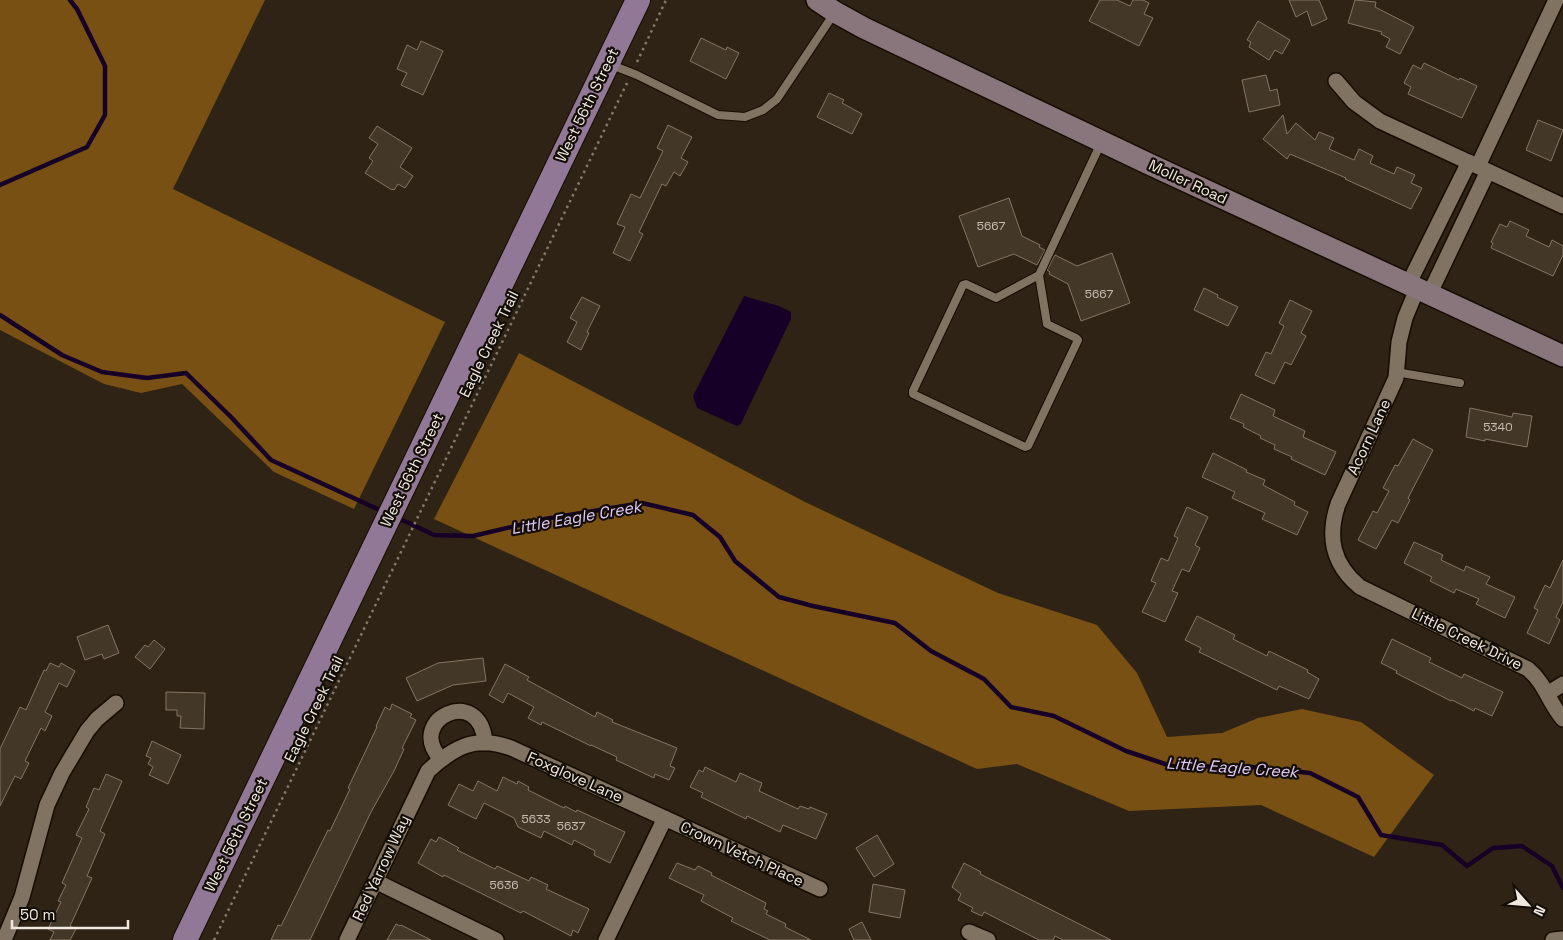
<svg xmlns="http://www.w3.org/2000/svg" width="1563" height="940" viewBox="0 0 1563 940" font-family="'Space Grotesk',sans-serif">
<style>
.forest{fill:#795013}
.water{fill:#160028}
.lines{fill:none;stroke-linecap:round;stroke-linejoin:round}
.stream{stroke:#160028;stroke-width:4.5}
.building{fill:#433728;stroke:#847666}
.lane-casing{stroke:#160c02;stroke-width:10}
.street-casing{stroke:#160c02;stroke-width:18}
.secondary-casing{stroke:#160c02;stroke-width:24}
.primary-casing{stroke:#160c02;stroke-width:26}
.path{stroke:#837a6d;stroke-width:2.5;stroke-dasharray:2.5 4;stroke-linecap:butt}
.lane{stroke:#817362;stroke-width:8}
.street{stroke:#817362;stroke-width:15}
.secondary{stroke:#89757c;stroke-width:21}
.primary{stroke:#917896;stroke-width:24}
.labels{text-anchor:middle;stroke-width:4.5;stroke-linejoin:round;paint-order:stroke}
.number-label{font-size:12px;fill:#c6bcb1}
.street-label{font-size:15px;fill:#f1e9df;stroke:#120d07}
.water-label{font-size:16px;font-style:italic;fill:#e1c8fa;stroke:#120d07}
</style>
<rect width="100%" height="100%" fill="#2e2314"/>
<!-- forest -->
<path class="forest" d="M0,0H265L173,189L445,322L354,509L274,472L182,384L141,393L104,384L0,330Z
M519,353L805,502L998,593L1097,625L1137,673L1167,737L1222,733L1258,718L1302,709L1361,722L1434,775L1374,857L1261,805L1129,811L1017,764L977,769L434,519Z"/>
<!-- water -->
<path class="water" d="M744,296L779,306L791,312V319L744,417L741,424L737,426L697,408L693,396Z"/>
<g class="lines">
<!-- stream -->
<path class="stream" d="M0,185L87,147L105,115V66L77,9L70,0
M0,315L62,355L102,372L147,378L186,373L231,417L271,460L384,512
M396,517L434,535L473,536L545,519L642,503L693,515L720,537L735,561L779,597L813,606L895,623L931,651L984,679L1011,707L1054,716L1126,751L1171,766L1252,767L1310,773L1358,797L1381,835L1442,845L1467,866L1493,848L1522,846L1552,866L1563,888"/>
</g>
<!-- building -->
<path class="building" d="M1100,0H1117L1130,6L1133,0H1143L1149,3L1144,14L1153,18L1139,46L1089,21Z
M1289,0H1319L1327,19L1312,26L1307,11L1296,17Z
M1355,0L1376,2L1375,7L1414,27L1400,54L1386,47L1390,39L1381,34L1382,32L1348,23Z
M1258,21L1290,40L1282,54L1275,50L1269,60L1249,47L1251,42L1247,40Z
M701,38L726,50L727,47L739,53L726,79L690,61Z
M421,41L443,51L423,95L401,85L407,73L397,69L407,45L417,50Z
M1424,63L1459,80L1460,78L1477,86L1462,118L1408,94L1411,87L1404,83L1413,65L1421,69Z
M1266,75L1270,91L1277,89L1280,105L1249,112L1242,80Z
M829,93L844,100L842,103L862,114L852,134L817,117Z
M1283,115L1287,134L1296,123L1315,140L1319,132L1334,138L1329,149L1354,160L1359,149L1373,156L1370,163L1394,174L1397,167L1415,175L1411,183L1422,188L1411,209L1345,179L1346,178L1290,154L1287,159L1263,139Z
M1538,120L1563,130L1551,161L1526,150Z
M668,125L692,137L681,158L688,162L680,176L674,172L666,186L662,184L639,232L643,234L630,261L613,253L625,227L617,224L631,194L640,198L663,151L657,148Z
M377,126L412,148L400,167L413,176L405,188L398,184L394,190L393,189L392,190L365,173L373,161L369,158L378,144L369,138Z
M1009,198L1022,236L1040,245L1039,247L1045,250L1037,265L1014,254L978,267L959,216Z
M1510,221L1529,230L1526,236L1549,247L1552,240L1563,246V255L1553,276L1491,248L1493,243L1491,242L1500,224L1507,227Z
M1112,253L1130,303L1081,321L1068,284L1049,274L1050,272L1047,270L1055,255L1077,266Z
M1204,288L1218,295L1217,297L1238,307L1228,326L1194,310Z
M582,297L600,306L587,332L589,333L581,350L567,342L577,322L570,318Z
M1290,300L1312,311L1301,333L1306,336L1291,365L1285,362L1274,384L1255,375L1266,352L1271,354L1284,326L1279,323Z
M1241,394L1275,410L1273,416L1305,431L1303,437L1336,452L1325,475L1291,459L1292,457L1274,449L1275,445L1260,438L1261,436L1243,427L1244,424L1230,418Z
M1470,408L1512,417L1513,413L1532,416L1527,447L1485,439V441L1466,437Z
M1413,439L1433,450L1408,498L1410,500L1398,523L1392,520L1376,549L1358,540L1373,511L1377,513L1389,491L1383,488L1395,465L1398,466Z
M1213,453L1247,470L1246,472L1265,480L1263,485L1295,502L1294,505L1308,512L1297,535L1262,519L1265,513L1232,498L1235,492L1202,477Z
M1187,507L1208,517L1195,545L1200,548L1189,572L1182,569L1172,591L1178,593L1165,622L1142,612L1156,583L1151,581L1161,558L1168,561L1178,538L1174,536Z
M1414,542L1443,555L1441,560L1464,571L1466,566L1490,577L1486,584L1515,597L1505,618L1476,604L1479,599L1456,589L1454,593L1430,581L1432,577L1404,563Z
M1563,560V602L1556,617L1560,620L1549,644L1527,633L1538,610L1534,608L1545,585L1550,588Z
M1197,616L1235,635L1233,639L1267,656L1269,651L1308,670L1307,672L1319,679L1309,699L1279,686L1277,690L1199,652L1201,648L1185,640Z
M108,625L119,653L104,659L102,654L85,660L77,637Z
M1392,639L1431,658L1429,662L1462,678L1464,674L1503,692L1492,716L1475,708L1474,711L1452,700L1451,701L1396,673L1397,671L1381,663Z
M154,640L165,649L150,669L135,657L145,645L148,647Z
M483,658L486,681L453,685L417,701L406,678L438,663Z
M50,663L59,667L61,663L75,671L67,687L59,683L45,712L52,716L45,731L41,728L25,761L29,763L21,779L15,776L0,806V749L20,707L26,710L44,670L46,671Z
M505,664L529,677L527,680L595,717L597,712L613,720L612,722L677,748L670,766L675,768L669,780L655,774L654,778L616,760L617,757L591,745V746L542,722L541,725L528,718L534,707L508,693L503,703L489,695Z
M166,692L205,693L204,729L180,728L181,716H177V710H166Z
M392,704L412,714L410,717L416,720L402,748L404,749L394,771L371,812L310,940H271L278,925L281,926L323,840L328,830L330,831L350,789L348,788L377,727L376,726L385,707L390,710Z
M152,741L181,755L168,784L149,775L153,767L148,764L151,758L146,756Z
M705,767L736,782L740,773L762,783L759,791L798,809L800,806L809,809L810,807L827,814L816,839L783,825L780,832L747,816L746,819L701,797L703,793L690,787L699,770L703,772Z
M106,774L122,781L100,831L105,834L87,876L92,878L70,926L76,929L70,940H50L54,932L48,929L61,902L58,901L66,885L62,883L82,838L76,835L89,809L86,807L94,788L99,790Z
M503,777L517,784L518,781L529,787L528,790L564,808L565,806L576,812L577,810L625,832L610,863L594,855L595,851L574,840L572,845L544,831L541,838L518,827L514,818L484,803L476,819L448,805L459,784L473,791L478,781L497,791Z
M877,835L894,864L874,877L856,848Z
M439,837L459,848L457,850L495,869L497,866L529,881L531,877L548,885L546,889L589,909L578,933L573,930L571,936L523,911L521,913L444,875L443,877L418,863L431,839L436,842Z
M677,863L695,870L698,866L712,873L711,875L766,903L764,909L768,911L766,914L786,924L785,927L811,940H770L731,921L733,918L701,901L704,895L669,878Z
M964,863L981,872L980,874L1111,940H1063L1055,936L1053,940H1039L984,912L982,916L971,911L973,908L958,900L961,894L952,887Z
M873,884L905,890L900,918L869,912Z
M862,922L871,940H854L849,929Z
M396,924L400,926L401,925L431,940H387Z"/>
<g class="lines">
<!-- lane casing -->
<g class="lane-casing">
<path id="lane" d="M609,64L637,75L718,115L745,117L763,110L777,99L835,12
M1039,275L996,298L966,284L963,285L913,391V394L1025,447L1028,446L1078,340L1076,338L1047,324L1039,275L1101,143
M1396,372L1460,383"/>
</g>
<!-- street casing -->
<g class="street-casing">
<path id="street" d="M1336,81L1354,102L1380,121L1563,206
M1478,166L1556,0
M1408,285L1469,162
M1417,289L1405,318L1399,342L1396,378L1338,504C1327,537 1332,564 1360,587L1528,669C1545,683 1549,703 1563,719
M1429,295L1488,171
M1547,694L1563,684
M441,759C404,720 481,683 485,743
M375,881L496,940
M969,932L988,940
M4,940L22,897L47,805L62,773L87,731L97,719L116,703
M347,940L428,771C454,747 475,735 511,748L820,889
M606,940L665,818
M1553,940L1563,939"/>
</g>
<!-- secondary casing -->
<g class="secondary-casing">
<path id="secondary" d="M817,0L835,12L864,28L1149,164L1563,356"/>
</g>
<!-- primary casing -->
<g class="primary-casing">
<path id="primary" d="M185,940L638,0"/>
</g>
<!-- path -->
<path class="path" d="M637,62L666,0
M214,940L627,83"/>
<!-- lane -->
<use href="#lane" class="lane"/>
<!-- street -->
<use href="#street" class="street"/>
<!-- secondary -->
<use href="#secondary" class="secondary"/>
<!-- primary -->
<use href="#primary" class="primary"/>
</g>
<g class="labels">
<!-- number labels -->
<g class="number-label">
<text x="991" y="230">5667</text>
<text x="1099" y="298">5667</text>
<text x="1498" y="431">5340</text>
<text x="536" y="823">5633</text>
<text x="571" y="830">5637</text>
<text x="504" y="889">5636</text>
</g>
<!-- street labels -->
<g class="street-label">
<text transform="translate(587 105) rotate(-64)" y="5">West 56th Street</text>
<text transform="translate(1188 182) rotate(25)" y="5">Moller Road</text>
<text transform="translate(489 344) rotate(-64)" y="5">Eagle Creek Trail</text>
<text transform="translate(1369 437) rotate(-65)" y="5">Acorn Lane</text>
<text transform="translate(412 470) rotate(-64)" y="5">West 56th Street</text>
<text transform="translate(1467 639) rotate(26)" y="5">Little Creek Drive</text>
<text transform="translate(314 709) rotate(-64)" y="5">Eagle Creek Trail</text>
<text transform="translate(575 777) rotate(24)" y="5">Foxglove Lane</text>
<text transform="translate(236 835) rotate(-64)" y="5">West 56th Street</text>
<text transform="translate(742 854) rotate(25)" y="5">Crown Vetch Place</text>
<text transform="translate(381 868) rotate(-65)" y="5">Red Yarrow Way</text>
</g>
<!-- water labels -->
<g class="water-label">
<text transform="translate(576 517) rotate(-10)" y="6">Little Eagle Creek</text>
<text transform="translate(1232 767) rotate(4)" y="6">Little Eagle Creek</text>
</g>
</g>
<!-- north arrow -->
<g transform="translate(1528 905) rotate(117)" stroke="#120d07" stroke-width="4" paint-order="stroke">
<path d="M0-4L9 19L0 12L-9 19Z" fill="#f1e9df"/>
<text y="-8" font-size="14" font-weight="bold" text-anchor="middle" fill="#f1e9df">N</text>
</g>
<!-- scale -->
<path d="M12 920v8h116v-8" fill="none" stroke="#f1e9df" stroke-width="2.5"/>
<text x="20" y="920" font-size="15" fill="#f1e9df" stroke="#120d07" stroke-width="4" paint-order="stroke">50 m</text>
</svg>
